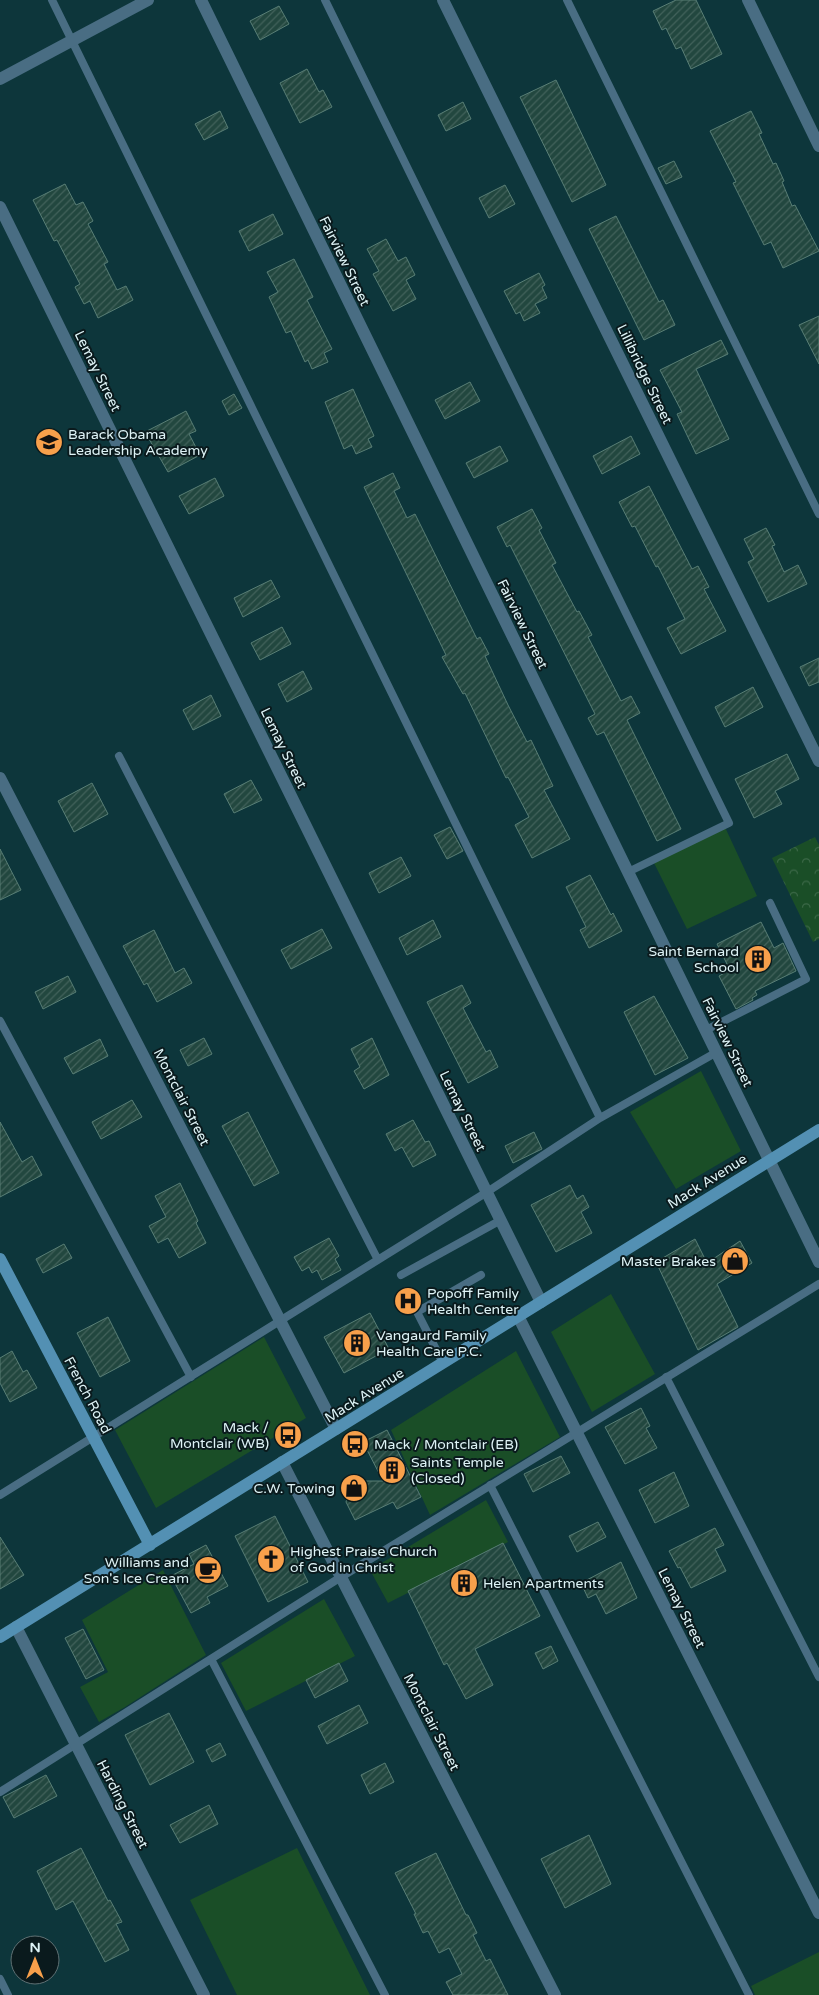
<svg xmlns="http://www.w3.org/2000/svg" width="819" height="1995" viewBox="0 0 819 1995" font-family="'Varela Round',sans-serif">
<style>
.grass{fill:#1a4e27}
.park{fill:url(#park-crowns)}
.building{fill:url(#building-hatch);stroke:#587e75}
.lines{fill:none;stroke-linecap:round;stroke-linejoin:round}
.lane{stroke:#496d83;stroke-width:8}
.street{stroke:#496d83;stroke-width:12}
.secondary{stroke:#5390b3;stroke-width:12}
.labels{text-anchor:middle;stroke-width:4;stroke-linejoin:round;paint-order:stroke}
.street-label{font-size:14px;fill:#def3f6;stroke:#0a1a1d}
.poi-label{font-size:14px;fill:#def3f6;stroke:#0a1a1d;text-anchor:start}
</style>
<defs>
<pattern id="park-crowns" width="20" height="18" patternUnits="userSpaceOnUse" patternTransform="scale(1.25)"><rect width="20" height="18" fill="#1a4e27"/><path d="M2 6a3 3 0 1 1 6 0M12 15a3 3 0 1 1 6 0" fill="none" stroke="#3b6847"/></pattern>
<pattern id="building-hatch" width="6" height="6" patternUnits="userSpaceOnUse" patternTransform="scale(1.25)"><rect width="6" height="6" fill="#22473f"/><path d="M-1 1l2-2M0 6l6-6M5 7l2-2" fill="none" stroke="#42625b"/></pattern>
</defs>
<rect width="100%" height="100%" fill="#0d363b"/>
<!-- grass -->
<path class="grass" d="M724,825L757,896L687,929L654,863Z
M701,1071L741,1151L676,1189L630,1112Z
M611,1294L655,1374L592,1412L551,1332Z
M264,1337L306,1418L156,1508L115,1430Z
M516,1351L560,1437L430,1515L391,1430Z
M486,1500L508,1542L388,1603L370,1570Z
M163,1570L206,1655L125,1707L99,1722L80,1687L108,1672L82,1620Z
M324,1599L355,1656L246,1711L221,1663Z
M297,1848L370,1995H237L190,1900Z
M819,1952V1995H755L751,1986Z"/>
<!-- park -->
<path class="park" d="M815,837L819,845V939L813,942L772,858Z"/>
<!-- building -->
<path class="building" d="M676,0H696L722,54L691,69L681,47L676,49L666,28L662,30L653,11Z
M279,6L289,24L260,40L250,21Z
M307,69L319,92L323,90L332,107L300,123L280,83Z
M556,80L606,185L572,202L520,97Z
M463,102L471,119L446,131L438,115Z
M220,111L228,128L204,140L195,124Z
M751,111L762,133L759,134L773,164L776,163L784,181L782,182L792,206L795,205L819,251L783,268L771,242L764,245L733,183L736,182L710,131Z
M674,161L682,177L666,184L658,168Z
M65,184L76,205L83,202L93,221L88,224L108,262L104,264L117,290L126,286L133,300L98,318L90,301L84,304L75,287L80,284L57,240L54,241L33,200Z
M505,185L515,204L489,218L479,198Z
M273,214L283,234L249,251L239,231Z
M616,216L659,302L663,300L675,325L644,340L589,229Z
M386,239L398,261L406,257L415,275L406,280L416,299L393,311L373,274L379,271L367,249Z
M294,259L313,297L307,300L332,349L324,353L328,362L312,369L308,360L305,362L291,331L286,333L269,297L278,292L267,272Z
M539,273L545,285L542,287L547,298L535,304L540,313L524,321L520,312L516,314L504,291Z
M819,316V364L799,325Z
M721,340L728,354L696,369L729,439L696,454L677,414L682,412L660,370Z
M470,382L480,401L445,419L435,400Z
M353,389L374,436L368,439L372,447L356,454L352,445L344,449L325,402Z
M234,394L242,408L229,415L222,401Z
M186,411L196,431L189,434L200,455L168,472L145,432Z
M631,436L640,454L602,474L593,456Z
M500,446L508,461L474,478L466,463Z
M393,473L400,488L394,491L407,518L415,514L477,639L480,637L489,654L485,656L508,705L527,742L531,740L553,786L544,790L570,839L532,858L515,825L529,817L508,777L506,778L465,693L463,694L442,657L446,655L364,487Z
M215,478L224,496L189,514L179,496Z
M649,486L692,569L698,566L709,587L704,589L726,631L681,654L667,628L685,619L658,566L656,567L635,526L632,527L619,502Z
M532,509L542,528L539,530L556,563L552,565L577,612L579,611L592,635L588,637L621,701L631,696L640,713L627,720L681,829L657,841L604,732L597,735L588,718L595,714L510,545L507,547L497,527Z
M766,528L775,545L772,546L784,572L798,565L807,584L768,602L748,562L754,559L744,539Z
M271,580L280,597L243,617L234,598Z
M282,627L291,644L260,660L251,643Z
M819,658V682L809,686L800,667Z
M303,671L312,689L287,702L278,684Z
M753,687L763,707L725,727L715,707Z
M211,695L221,716L193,730L183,710Z
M787,754L799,779L775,791L782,804L754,818L735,779Z
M251,780L262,800L234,813L224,794Z
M92,783L108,814L74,832L58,801Z
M450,827L463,851L447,859L434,835Z
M0,849L21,890L0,900Z
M401,857L411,876L379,893L369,873Z
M590,875L611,915L613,913L622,931L589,948L580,930L586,927L566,887Z
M433,920L441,937L407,955L399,938Z
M761,922L774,948L783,943L796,971L755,991L757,995L752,998L753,1000L736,1009L719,976L730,970L717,944Z
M322,929L332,948L291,969L281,950Z
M154,930L175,973L184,968L192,983L157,1002L147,983L144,985L123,946Z
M68,976L76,992L43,1009L35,992Z
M462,985L471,1003L463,1008L486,1052L490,1050L498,1067L468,1083L427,1002Z
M654,996L688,1058L655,1075L624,1012Z
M204,1038L212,1054L188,1066L180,1050Z
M372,1038L389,1075L364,1089L354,1071L360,1067L351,1049Z
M100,1039L108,1056L73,1074L64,1058Z
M132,1100L142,1117L101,1139L92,1122Z
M248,1112L279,1173L254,1186L222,1126Z
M413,1120L425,1142L429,1141L436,1155L413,1167L402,1147L395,1151L386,1134Z
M0,1122L22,1162L32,1156L42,1175L0,1197Z
M534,1132L542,1149L513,1163L505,1146Z
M180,1183L198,1221L196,1223L206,1243L179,1258L168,1238L158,1243L149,1226L166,1217L155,1196Z
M570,1185L577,1199L583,1195L589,1207L581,1212L592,1233L556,1252L531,1205Z
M329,1238L339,1256L335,1259L341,1270L322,1280L317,1270L312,1273L309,1267L302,1271L294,1257Z
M695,1239L707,1263L740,1241L752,1263L717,1284L738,1327L698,1350L656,1262Z
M64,1244L72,1258L43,1273L36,1259Z
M370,1313L389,1349L344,1373L324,1337Z
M108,1317L130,1361L100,1377L77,1333Z
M12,1351L23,1372L27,1370L37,1388L10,1402L0,1383V1358Z
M641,1408L650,1426L646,1428L657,1448L625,1464L605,1427Z
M387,1430L421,1497L397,1509L393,1502L355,1520L346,1502L352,1481H383L363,1442Z
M561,1456L570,1473L533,1492L524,1474Z
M674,1472L689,1506L655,1523L639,1490Z
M275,1516L308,1582L268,1602L235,1536Z
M598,1522L606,1537L577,1552L569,1536Z
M715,1528L724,1545L715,1549L726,1571L691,1588L680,1567L678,1568L669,1551Z
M0,1537L24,1575L0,1589Z
M503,1543L540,1616L475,1649L493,1685L466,1699L447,1663L444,1665L408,1591Z
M206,1545L228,1586L207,1597L210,1603L191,1613L171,1576L194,1564L189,1554Z
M621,1562L637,1598L606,1614L596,1594L588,1598L581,1583Z
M83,1629L104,1670L86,1679L65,1638Z
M551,1646L558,1661L543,1669L535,1653Z
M339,1663L348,1681L315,1698L306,1680Z
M359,1705L368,1723L327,1744L318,1726Z
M169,1713L194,1762L150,1785L125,1735Z
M220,1743L226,1755L212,1762L206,1750Z
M385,1763L394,1782L370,1794L361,1775Z
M46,1775L57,1796L14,1818L3,1797Z
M209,1805L218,1824L180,1843L170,1825Z
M589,1835L611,1884L565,1908L541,1859Z
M81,1848L108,1901L110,1900L122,1922L116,1924L129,1950L105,1962L73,1901L56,1910L37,1871Z
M436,1853L466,1915H468L477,1933L473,1935L486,1961L490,1959L508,1995H453L446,1982L462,1974L449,1948L439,1953L428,1931L423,1933L414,1914H416L395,1873Z"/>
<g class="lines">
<!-- lane -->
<path class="lane" d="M52,0L600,1118
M325,0L729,823L628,872
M567,0L819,514
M119,756L378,1260
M0,1021L191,1377
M706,1030L806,979L770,903
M401,1275L501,1220
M443,1363L417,1312L481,1275
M666,1377L819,1677
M490,1485L749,1995
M0,1495L487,1192L600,1118L717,1052
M211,1659L385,1995
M0,1792L341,1577L819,1284
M0,1979L8,1995"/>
<!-- street -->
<path class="street" d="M201,0L819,1262
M443,0L819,761
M748,0L819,146
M0,79L148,0
M0,207L541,1302
M0,778L336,1429
M518,1316L819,1913
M282,1462L555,1995
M16,1627L204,1995"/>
<!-- secondary -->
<path class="secondary" d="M0,1259L150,1545
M0,1637L819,1130"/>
</g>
<!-- icons -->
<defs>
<g id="school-disc" transform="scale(1.4375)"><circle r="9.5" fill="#f8a04b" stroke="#0a1a1d"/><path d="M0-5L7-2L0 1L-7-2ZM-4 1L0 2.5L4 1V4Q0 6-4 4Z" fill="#111"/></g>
<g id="building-disc" transform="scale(1.4375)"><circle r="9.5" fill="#f8a04b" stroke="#0a1a1d"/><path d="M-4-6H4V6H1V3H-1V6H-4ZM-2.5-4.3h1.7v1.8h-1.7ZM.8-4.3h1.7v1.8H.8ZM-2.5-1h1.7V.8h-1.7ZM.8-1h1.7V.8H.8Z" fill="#111"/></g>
<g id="shop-disc" transform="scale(1.4375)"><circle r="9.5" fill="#f8a04b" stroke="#0a1a1d"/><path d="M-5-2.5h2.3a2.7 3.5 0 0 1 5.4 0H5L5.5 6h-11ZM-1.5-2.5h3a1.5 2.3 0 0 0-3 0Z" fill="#111"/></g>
<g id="hospital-disc" transform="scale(1.4375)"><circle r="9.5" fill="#f8a04b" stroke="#0a1a1d"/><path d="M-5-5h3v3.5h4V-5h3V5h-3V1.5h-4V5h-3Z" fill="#111"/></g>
<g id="bus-disc" transform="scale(1.4375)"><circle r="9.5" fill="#f8a04b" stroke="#0a1a1d"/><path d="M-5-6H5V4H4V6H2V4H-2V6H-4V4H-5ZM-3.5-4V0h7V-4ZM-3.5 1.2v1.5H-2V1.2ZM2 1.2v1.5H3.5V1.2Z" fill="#111"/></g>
<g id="church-disc" transform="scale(1.4375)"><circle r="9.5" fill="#f8a04b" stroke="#0a1a1d"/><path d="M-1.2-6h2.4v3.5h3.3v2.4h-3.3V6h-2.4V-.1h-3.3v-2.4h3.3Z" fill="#111"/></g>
<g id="cafe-disc" transform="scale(1.4375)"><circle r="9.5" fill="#f8a04b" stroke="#0a1a1d"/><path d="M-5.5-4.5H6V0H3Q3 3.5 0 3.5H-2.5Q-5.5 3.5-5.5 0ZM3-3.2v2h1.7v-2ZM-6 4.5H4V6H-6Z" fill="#111"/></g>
</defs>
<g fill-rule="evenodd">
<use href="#school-disc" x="49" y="442"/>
<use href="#building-disc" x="758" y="959"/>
<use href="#shop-disc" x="735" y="1261"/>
<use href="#hospital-disc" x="408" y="1301"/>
<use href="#building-disc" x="357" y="1343"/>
<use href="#bus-disc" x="288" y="1435"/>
<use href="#bus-disc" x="355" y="1444"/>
<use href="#building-disc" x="392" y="1470"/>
<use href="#shop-disc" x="354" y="1488"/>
<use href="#church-disc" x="271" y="1559"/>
<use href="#cafe-disc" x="208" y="1570"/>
<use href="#building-disc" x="464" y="1583"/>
</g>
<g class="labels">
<!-- street labels -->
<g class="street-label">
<text transform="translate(345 261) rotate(64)" y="5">Fairview Street</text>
<text transform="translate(98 371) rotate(64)" y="5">Lemay Street</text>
<text transform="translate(645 374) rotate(64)" y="5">Lillibridge Street</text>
<text transform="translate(523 624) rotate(64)" y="5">Fairview Street</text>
<text transform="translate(284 748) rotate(64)" y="5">Lemay Street</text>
<text transform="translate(728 1042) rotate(64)" y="5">Fairview Street</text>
<text transform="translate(182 1097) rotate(63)" y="5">Montclair Street</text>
<text transform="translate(463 1111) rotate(64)" y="5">Lemay Street</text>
<text transform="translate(707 1181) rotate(-32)" y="5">Mack Avenue</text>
<text transform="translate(88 1395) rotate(62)" y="5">French Road</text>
<text transform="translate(364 1395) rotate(-32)" y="5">Mack Avenue</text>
<text transform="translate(682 1608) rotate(63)" y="5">Lemay Street</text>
<text transform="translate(432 1722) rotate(63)" y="5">Montclair Street</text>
<text transform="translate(123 1804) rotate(63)" y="5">Harding Street</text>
</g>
<!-- poi labels -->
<g class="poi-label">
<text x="68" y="439">Barack Obama<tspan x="68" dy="16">Leadership Academy</tspan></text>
<text x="739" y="956" text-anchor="end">Saint Bernard<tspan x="739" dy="16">School</tspan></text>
<text x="716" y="1266" text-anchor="end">Master Brakes</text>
<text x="427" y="1298">Popoff Family<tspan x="427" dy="16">Health Center</tspan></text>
<text x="376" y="1340">Vangaurd Family<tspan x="376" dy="16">Health Care P.C.</tspan></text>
<text x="269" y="1432" text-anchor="end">Mack /<tspan x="269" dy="16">Montclair (WB)</tspan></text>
<text x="374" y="1449">Mack / Montclair (EB)</text>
<text x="411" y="1467">Saints Temple<tspan x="411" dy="16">(Closed)</tspan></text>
<text x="335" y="1493" text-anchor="end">C.W. Towing</text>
<text x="290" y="1556">Highest Praise Church<tspan x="290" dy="16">of God in Christ</tspan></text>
<text x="189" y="1567" text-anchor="end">Williams and<tspan x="189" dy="16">Son's Ice Cream</tspan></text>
<text x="483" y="1588">Helen Apartments</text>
</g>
</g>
<!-- north arrow -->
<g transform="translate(35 1960)"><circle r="24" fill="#0a1a1d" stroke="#5f7174"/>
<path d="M0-4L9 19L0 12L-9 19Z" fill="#f8a04b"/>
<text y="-8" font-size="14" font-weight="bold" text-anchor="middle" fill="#def3f6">N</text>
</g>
</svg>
